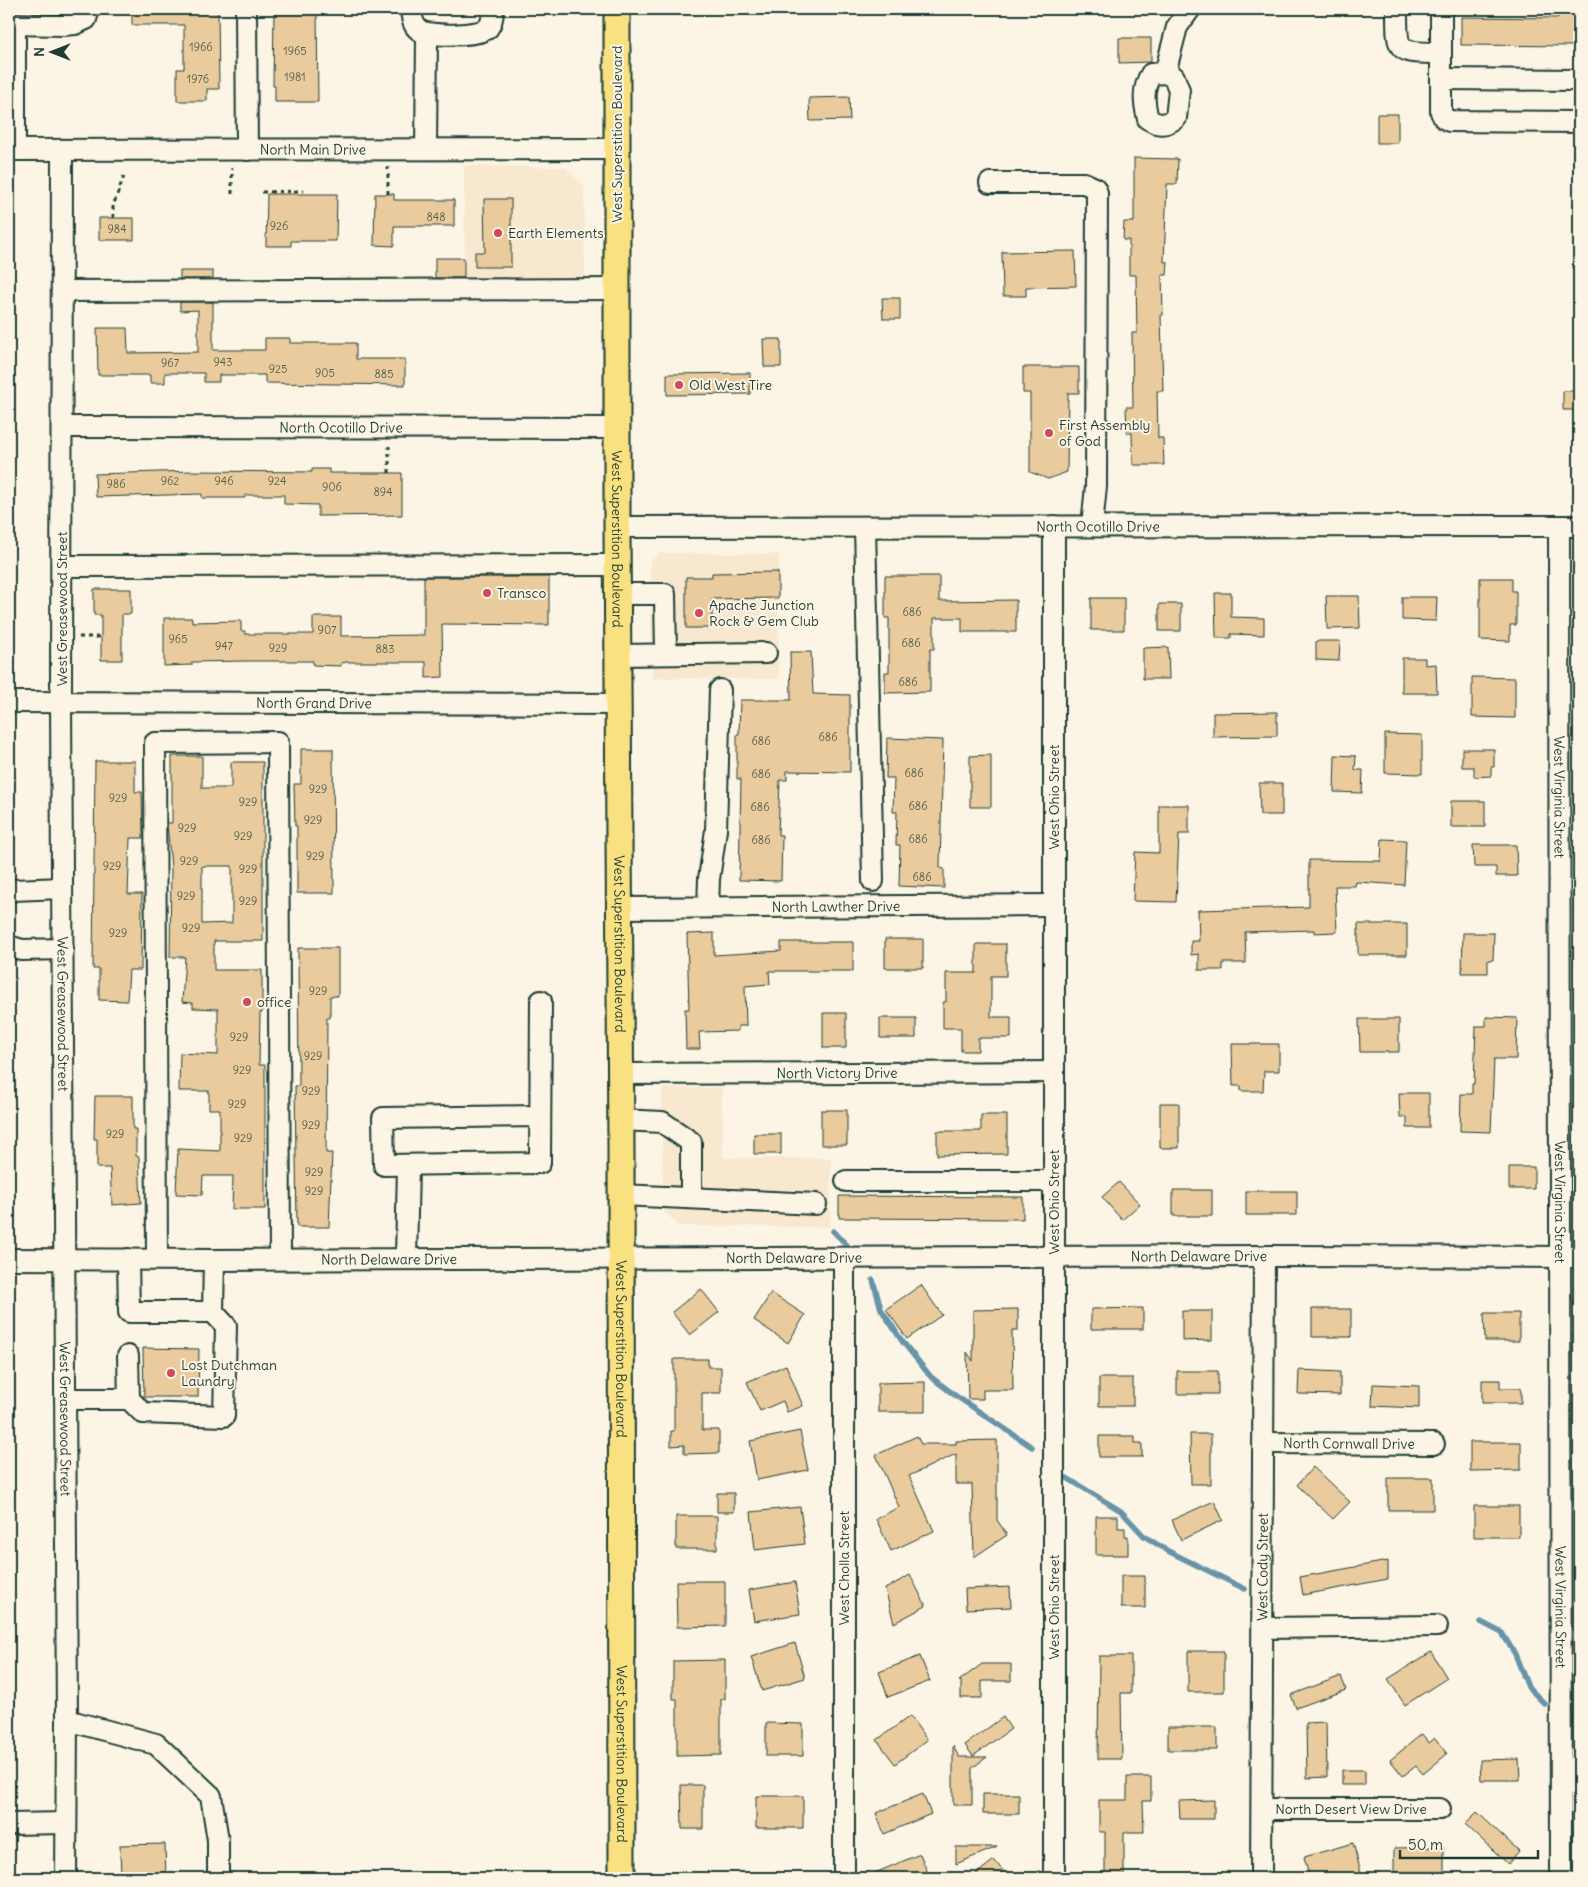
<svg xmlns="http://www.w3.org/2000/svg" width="1588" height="1887" viewBox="0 0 1588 1887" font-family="Delius,sans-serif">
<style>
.built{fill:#f7e8cf}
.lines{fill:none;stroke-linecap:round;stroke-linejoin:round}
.stream{stroke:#6894a9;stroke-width:5.5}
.building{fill:#eacb9d;stroke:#1f3d34;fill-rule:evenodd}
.minor-casing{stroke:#1f3d34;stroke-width:24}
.major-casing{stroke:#1f3d34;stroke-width:29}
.path{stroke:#1f3d34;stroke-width:3;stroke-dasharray:4 4;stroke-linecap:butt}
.minor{stroke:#fcf5e5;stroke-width:20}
.major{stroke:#f9e181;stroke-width:25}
.poi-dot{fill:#d1495b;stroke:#fcf5e5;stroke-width:2}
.labels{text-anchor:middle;stroke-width:4;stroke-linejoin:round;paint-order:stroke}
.number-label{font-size:11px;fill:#52604e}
.street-label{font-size:14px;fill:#1f3d34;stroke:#fcf5e5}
.poi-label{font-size:14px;fill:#1f3d34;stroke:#fcf5e5;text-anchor:start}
</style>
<rect width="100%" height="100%" fill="#fcf5e5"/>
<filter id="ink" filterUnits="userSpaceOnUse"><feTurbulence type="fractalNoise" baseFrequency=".02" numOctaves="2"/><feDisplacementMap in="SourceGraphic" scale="10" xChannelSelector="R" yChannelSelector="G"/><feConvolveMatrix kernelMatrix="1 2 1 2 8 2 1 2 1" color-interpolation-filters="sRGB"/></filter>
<g filter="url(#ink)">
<!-- built -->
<path class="built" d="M464,166L565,167L584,186L585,284H465Z
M660,553L779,554L778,679L652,678L650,561Z
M662,1088H722L723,1158H831L830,1227L679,1226L663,1211Z"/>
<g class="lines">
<!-- stream -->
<path class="stream" d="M833,1231L847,1245
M873,1280L881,1309L902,1341L931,1377L956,1396L1032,1447
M1067,1478L1121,1511L1144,1536L1168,1551L1245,1589
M1481,1622L1502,1633L1515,1654L1528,1687L1545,1704"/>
</g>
<!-- building -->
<path class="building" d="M132,9H218L219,89H207V101H177V69H184V25H132Z
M274,9H317L318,102H275V86H273Z
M1558,9H1576L1575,46L1461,45V17L1558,18Z
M1119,38H1151V62L1119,63Z
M849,97L850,120L810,121L809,98Z
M1377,114H1398V143H1377Z
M1134,158L1178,159L1177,184H1167L1164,262H1168L1167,275H1162L1163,315H1161L1163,391H1157L1158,438H1163L1164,465H1133L1132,433H1127L1126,407H1133L1132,333H1137L1136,275H1129V240H1123L1124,222H1134Z
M267,194H337L336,241H291V246H266Z
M375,194H394V200H454V226H394V246L374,245Z
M484,199H511V267H475V252H485Z
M99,218H134V240H99Z
M1075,251L1076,286L1026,287V296H1003L1002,252Z
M435,258H464V278H435Z
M180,271H213V279H180Z
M882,298H900V319H883Z
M180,302H213V350H265V338H290V343H356V359H405V385L265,383V375H219V382H204V373H165V383H150V375H98L97,328H127L128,353L198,352V310L180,311Z
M763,339H781V367H764Z
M1023,367H1079V393H1068L1067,472L1048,479L1030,472V393H1023Z
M750,373V394L667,395V374Z
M1563,391H1579V410H1563Z
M312,469H329V473H402V515L318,516V505L284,504V495H245V498H202V494L96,497L95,474L192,471L312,472Z
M778,572V598L712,599V628H686V577H712V573Z
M885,576H939V601L1016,600V632H962V618H934V649H930V692L885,693V672H889V618H885Z
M424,577H549V625L442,624L443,677L426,678V662H347L341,663V666L313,665V661H245L192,662V665L164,666V618H192V622L241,621V631H245V634H313V617H341V636L424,635Z
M1480,578H1512V591H1516V625H1510V641L1480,640Z
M94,589H131V614H122V660H101V615H94Z
M1215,593H1231V617L1264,618V635L1231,634V638H1216Z
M1326,596H1359L1360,628L1327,629Z
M1402,597H1437L1436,621L1402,620Z
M1091,598H1124V630H1091Z
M1159,604H1181V631H1159Z
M1316,641H1340L1339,661L1316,660Z
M1168,647L1169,679H1143V648Z
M790,652H811L813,694L850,695V772L787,771V780H780L778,835H782L781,881L739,880L741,779H737V734H739L740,700H791Z
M1402,658H1425V665L1436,664L1437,693H1402Z
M1472,677L1515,678V718L1472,717Z
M1277,712V736L1213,737V713Z
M1385,734L1422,735V774L1385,773Z
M887,738L943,740L940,868L944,869V888L899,886L900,845H896L897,812H893L894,778H886Z
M301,749H333L334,893H297V826H295L294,784H301Z
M1462,749H1494V767H1491V776L1474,777V767H1462Z
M991,755V807H970V756Z
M1335,755L1356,756L1355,770H1363L1362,793L1334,792Z
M172,756H202V788H231V762H263V941H214V970H262V1013H260L259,1065H265V1209H232L233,1176H203L202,1195L176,1194L178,1149L220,1151V1109H209V1091H179L180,1053L218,1055V1009L193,1008V1003L182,1002L185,957H170L171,867L167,823H172ZM202,866H232V923L202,924Z
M95,761H135V792H142L143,838H130L128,894H142L141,970H129L127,1001L99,1000V969H93Z
M1259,783H1282V815H1260Z
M1451,801H1485V827H1451Z
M1159,805H1189V834H1179L1176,902L1133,901L1135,852L1159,853Z
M1382,839L1406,840L1404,885L1356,882L1355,886H1335L1337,932L1314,933V930L1245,932L1246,963H1223V970H1199V954L1191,955V941H1199L1198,910L1309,907V860L1381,861Z
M1473,845H1516L1517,876H1496V867H1474Z
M1358,924H1407V955H1358Z
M714,933V955L781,951V942H853V971H769L770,984L745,986L746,1026H738V1031L699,1032L700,1049H686L685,1009H689L687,934Z
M1463,933H1494L1493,960H1488V973H1462Z
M885,939H923V968H885Z
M976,944H1006V976H991V1017H1011V1038H978V1051H961V1028H943V1002H946V973H976Z
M298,948H338V996H330V1018H327L326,1153H332L329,1227H297L295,1086H299Z
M823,1013H846V1048H823Z
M1486,1017L1517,1018L1516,1059H1494L1491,1132L1460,1131L1461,1094H1472V1084H1474L1476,1026H1486Z
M880,1018H916V1038H880Z
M1359,1019H1399V1052H1360Z
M1232,1044H1279V1071H1264L1263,1091H1241V1086H1233Z
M1399,1093H1429V1128H1407V1117H1400Z
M95,1096H133V1129H136V1156L139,1157L141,1203L112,1205L110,1168H97V1139H94Z
M1160,1103H1179V1148H1160Z
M821,1110H847V1145H821Z
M981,1115H1007V1154L937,1155V1131H981Z
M754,1134H781V1154H754Z
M1509,1167H1534V1189H1509Z
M1119,1182L1140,1204L1122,1220L1102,1197Z
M1173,1190H1212V1216H1173Z
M1246,1191H1297V1215H1246Z
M839,1196L1023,1197V1219L839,1218Z
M921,1285L942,1315L907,1339L886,1309Z
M701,1289L719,1312L690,1335L672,1312Z
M771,1293L805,1315L788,1343L754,1320Z
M1143,1308V1329H1091V1309Z
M1018,1309V1330H1012L1013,1390H983V1399H968L967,1352L973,1361V1310Z
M1312,1309H1351V1337H1312Z
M1182,1311H1212V1340L1182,1341Z
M1484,1313H1519V1341H1485Z
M143,1348L199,1349L198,1397H144Z
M674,1359H708V1367H721V1393H702V1430H719V1453L684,1454V1445L671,1446V1431H674Z
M786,1365L803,1406L787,1412L783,1401L760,1411L747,1382Z
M1299,1370L1340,1372V1395L1298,1394Z
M1177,1371H1218V1394H1177Z
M1099,1378H1133V1406H1099Z
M1482,1380H1500V1388H1521V1403H1482Z
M925,1382V1412H878V1383Z
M1373,1384L1419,1386V1408L1372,1406Z
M800,1431L808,1470L757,1480L750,1441Z
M1190,1434H1211V1484H1191Z
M917,1436L921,1444H956V1441L997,1440V1520L1007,1535L974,1557L972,1484H956V1454L909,1476L934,1531L891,1551L876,1519L899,1507L876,1455Z
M1099,1436H1135V1443H1142V1457H1099Z
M1470,1442H1521V1470L1470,1471Z
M1313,1467L1350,1502L1333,1519L1297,1485Z
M1388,1478H1433V1510H1388Z
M717,1493H734V1512H717Z
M1214,1501L1223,1520L1181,1540L1172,1520Z
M1474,1506H1519V1537H1474Z
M800,1507L805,1544L755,1550L751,1512Z
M676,1516H717V1549H676Z
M1096,1516H1118V1528H1125V1536H1128V1555H1096Z
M1388,1561V1579L1303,1595L1300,1577Z
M910,1575L926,1606L894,1623L885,1589Z
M1121,1576H1145V1608H1121Z
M676,1581H725V1626L677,1627Z
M795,1582L800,1614L754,1621L749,1590Z
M1010,1587L1011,1607L966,1609L965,1589Z
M795,1643L805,1678L762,1691L751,1657Z
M1188,1651H1224V1692H1188Z
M1431,1652L1447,1678L1405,1705L1388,1679Z
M920,1656L930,1681L888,1697L879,1672Z
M1099,1656H1131V1693H1121L1122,1759H1098Z
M725,1660V1699H721V1755L677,1756V1699H673V1661Z
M982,1664H1011V1681H982V1698H961V1681H959Z
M1341,1676L1346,1690L1296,1708L1291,1695Z
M910,1716L927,1740L895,1764L877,1740Z
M1003,1717L1011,1729L973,1756L965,1745Z
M1326,1722L1327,1777L1307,1778L1306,1723Z
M766,1723L803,1724V1756H766Z
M1168,1727H1217V1750H1168Z
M1422,1734L1429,1743L1435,1738L1447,1754L1423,1774L1416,1766L1403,1776L1390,1760Z
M953,1746L959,1757H987L972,1768V1805H953Z
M1519,1759L1520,1780H1481L1480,1760Z
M1342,1770H1365V1785H1342Z
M1127,1777H1151V1801H1143L1144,1832H1124V1878H1105V1832H1099V1800H1127Z
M681,1785H703V1829H682Z
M923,1794L931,1814L884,1834L876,1813Z
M983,1794H1019V1814H983Z
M756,1796H803V1828H756Z
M1214,1800V1819H1180L1179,1801Z
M1477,1812L1519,1851L1508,1864L1465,1824Z
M1353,1843L1362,1876L1354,1878H1310L1304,1857Z
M165,1844L166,1878H121L120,1845Z
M956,1847H997L956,1864Z
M1444,1847V1872H1394V1848Z
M920,1854L930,1878H863Z
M994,1860L1004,1872L996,1878H971Z"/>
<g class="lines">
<!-- minor casing -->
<g class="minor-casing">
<g id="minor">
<path d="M246,9L247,150"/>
<path d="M411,9C412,17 412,25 419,30C428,37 481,36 488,28C492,23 493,15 493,9"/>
<path d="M1397,9C1397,53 1396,53 1441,53V9"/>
<path d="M9,24L63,25L75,24L86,19L89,9"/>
<path d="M15,24V150"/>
<path d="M1441,53V112L1444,118L1449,121L1579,122"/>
<path d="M1165,73L1174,77L1179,90L1176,118C1166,125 1159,126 1148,119C1144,103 1142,89 1151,74Z"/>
<path d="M1165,73L1177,27L1190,9"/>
<path d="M1441,79L1579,80"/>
<path d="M426,149L427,34"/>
<path id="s1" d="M9,150L617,149"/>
<path id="s2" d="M62,150L61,703L67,1720L66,1878"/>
<path d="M990,183H1084L1095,188L1097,193L1096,486L1092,526"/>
<path d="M63,291L617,289"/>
<path id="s3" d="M62,427L618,428"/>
<path d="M1054,526V1878"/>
<path id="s4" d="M1559,526L1561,1878"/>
<path id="s5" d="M617,527L1579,526"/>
<path d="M865,527L873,881"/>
<path d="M62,566L618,565"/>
<path d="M618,594H665L666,654"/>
<path d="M618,655L766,653"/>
<path id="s6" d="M9,702L619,704"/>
<path d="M9,893L13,890L62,888"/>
<path d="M708,907L709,879L716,830L720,690"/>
<path id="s7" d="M620,908L1054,905"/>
<path d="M9,946L22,950L63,949"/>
<path id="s8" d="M621,1074L1054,1072"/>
<path d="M539,1116L383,1118L384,1165L540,1163L541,1001"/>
<path d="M621,1120L662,1122L691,1142V1198"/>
<path d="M846,1181H1054"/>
<path d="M621,1195L816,1204"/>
<path d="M844,1258V1878"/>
<path id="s9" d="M9,1259L214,1260L1264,1256L1579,1257"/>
<path d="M128,1259L129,1312H213L214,1260"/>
<path d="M157,1259L155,743L278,742L280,1259"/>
<path d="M406,1259L408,1165"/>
<path d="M128,1356L129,1399L143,1413L224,1416L226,1326L213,1312"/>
<path d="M65,1399H129"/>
<path id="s10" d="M1264,1443L1434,1444"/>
<path d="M1263,1628L1437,1626"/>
<path d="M67,1720L156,1744L211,1796L218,1840V1878"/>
<path id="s11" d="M1262,1809H1440"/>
<path d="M9,1824L66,1823"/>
<path id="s12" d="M1261,1878L1264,1256"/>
</g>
</g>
<!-- major casing -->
<g class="major-casing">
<g id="major">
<path id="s13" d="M617,9V527L621,1146L622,1878"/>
</g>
</g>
<!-- path -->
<path class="path" d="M262,192L303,191
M232,194V168
M388,194V167
M113,218V206L124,176
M389,473V446
M79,637H101"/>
<!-- minor -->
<use href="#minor" class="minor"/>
<!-- major -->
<use href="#major" class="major"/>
</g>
</g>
<!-- markers -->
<g class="poi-dot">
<circle cx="498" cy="233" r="5"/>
<circle cx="679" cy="385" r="5"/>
<circle cx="1049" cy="433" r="5"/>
<circle cx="487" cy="593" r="5"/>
<circle cx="699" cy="613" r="5"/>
<circle cx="247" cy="1002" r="5"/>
<circle cx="171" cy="1373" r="5"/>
</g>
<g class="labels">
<!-- number labels -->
<g class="number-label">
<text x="201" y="51">1966</text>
<text x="295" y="55">1965</text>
<text x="295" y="81">1981</text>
<text x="198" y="83">1976</text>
<text x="436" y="221">848</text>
<text x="279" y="230">926</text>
<text x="117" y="233">984</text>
<text x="223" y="366">943</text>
<text x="170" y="367">967</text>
<text x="278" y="373">925</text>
<text x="325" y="377">905</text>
<text x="384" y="378">885</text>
<text x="170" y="485">962</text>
<text x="224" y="485">946</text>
<text x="277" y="485">924</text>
<text x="116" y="488">986</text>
<text x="332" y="491">906</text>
<text x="383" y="496">894</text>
<text x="912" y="616">686</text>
<text x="327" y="634">907</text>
<text x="178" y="643">965</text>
<text x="911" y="647">686</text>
<text x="224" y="650">947</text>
<text x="278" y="652">929</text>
<text x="385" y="653">883</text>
<text x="908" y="686">686</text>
<text x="828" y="741">686</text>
<text x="761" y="745">686</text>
<text x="914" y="777">686</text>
<text x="761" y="778">686</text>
<text x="318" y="793">929</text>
<text x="118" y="802">929</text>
<text x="248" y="806">929</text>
<text x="918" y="810">686</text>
<text x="760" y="811">686</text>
<text x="313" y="824">929</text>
<text x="187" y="832">929</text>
<text x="243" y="840">929</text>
<text x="918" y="843">686</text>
<text x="761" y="844">686</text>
<text x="315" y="860">929</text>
<text x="189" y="865">929</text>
<text x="112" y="870">929</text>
<text x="248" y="873">929</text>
<text x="922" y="881">686</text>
<text x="186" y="900">929</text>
<text x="248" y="905">929</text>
<text x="191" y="932">929</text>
<text x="118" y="937">929</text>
<text x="318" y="995">929</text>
<text x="239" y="1041">929</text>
<text x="313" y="1060">929</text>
<text x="242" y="1074">929</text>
<text x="311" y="1095">929</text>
<text x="237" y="1108">929</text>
<text x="311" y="1129">929</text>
<text x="115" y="1138">929</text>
<text x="243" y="1142">929</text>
<text x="314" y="1176">929</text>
<text x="314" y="1195">929</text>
</g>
<!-- street labels -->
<g class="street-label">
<text transform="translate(617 134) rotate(-90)" y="5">West Superstition Boulevard</text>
<text dy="5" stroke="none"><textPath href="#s1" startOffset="304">North Main Drive</textPath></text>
<text dy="5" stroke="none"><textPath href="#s3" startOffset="279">North Ocotillo Drive</textPath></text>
<text dy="5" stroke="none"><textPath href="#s5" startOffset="481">North Ocotillo Drive</textPath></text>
<text dy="5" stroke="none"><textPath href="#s13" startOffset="530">West Superstition Boulevard</textPath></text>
<text transform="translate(62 609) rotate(-90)" y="5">West Greasewood Street</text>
<text dy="5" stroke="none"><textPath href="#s6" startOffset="305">North Grand Drive</textPath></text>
<text transform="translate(1054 797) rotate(-90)" y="5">West Ohio Street</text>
<text dy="5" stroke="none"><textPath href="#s4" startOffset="271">West Virginia Street</textPath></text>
<text dy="5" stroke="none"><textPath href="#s7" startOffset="216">North Lawther Drive</textPath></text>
<text dy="5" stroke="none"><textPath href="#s13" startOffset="935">West Superstition Boulevard</textPath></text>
<text dy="5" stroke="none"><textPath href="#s2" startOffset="864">West Greasewood Street</textPath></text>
<text dy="5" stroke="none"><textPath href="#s8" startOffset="216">North Victory Drive</textPath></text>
<text transform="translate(1054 1202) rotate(-90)" y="5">West Ohio Street</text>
<text dy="5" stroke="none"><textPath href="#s4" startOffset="676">West Virginia Street</textPath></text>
<text dy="5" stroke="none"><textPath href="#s9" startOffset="1190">North Delaware Drive</textPath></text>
<text dy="5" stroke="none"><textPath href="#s9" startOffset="785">North Delaware Drive</textPath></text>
<text dy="5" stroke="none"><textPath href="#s9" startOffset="380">North Delaware Drive</textPath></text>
<text dy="5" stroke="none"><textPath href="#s13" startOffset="1340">West Superstition Boulevard</textPath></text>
<text dy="5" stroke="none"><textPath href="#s2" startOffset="1269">West Greasewood Street</textPath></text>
<text dy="5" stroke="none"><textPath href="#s10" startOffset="85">North Cornwall Drive</textPath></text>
<text dy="5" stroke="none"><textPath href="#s12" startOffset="311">West Cody Street</textPath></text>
<text transform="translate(844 1568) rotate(-90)" y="5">West Cholla Street</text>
<text transform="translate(1054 1607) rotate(-90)" y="5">West Ohio Street</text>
<text dy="5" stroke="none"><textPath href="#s4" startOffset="1081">West Virginia Street</textPath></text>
<text dy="5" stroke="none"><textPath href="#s13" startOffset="1745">West Superstition Boulevard</textPath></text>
<text dy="5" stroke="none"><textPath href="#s11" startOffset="89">North Desert View Drive</textPath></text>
</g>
<!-- poi labels -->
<g class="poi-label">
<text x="508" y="238">Earth Elements</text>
<text x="689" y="390">Old West Tire</text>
<text x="1059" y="430">First Assembly<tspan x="1059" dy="16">of God</tspan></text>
<text x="497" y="598">Transco</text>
<text x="709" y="610">Apache Junction<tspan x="709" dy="16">Rock &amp; Gem Club</tspan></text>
<text x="257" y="1007">office</text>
<text x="181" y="1370">Lost Dutchman<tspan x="181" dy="16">Laundry</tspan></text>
</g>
</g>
<!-- margin -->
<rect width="1588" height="1887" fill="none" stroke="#fcf5e5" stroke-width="30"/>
<rect x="15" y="15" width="1558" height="1857" fill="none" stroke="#1f3d34" stroke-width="2" filter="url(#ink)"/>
<!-- north arrow -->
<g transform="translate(52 52) rotate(270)" stroke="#fcf5e5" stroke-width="4" paint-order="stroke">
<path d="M0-4L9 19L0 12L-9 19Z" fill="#1f3d34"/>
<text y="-8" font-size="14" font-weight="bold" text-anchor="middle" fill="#1f3d34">N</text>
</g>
<!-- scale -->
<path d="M1400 1850v8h138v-8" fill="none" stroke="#1f3d34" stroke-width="2.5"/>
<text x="1408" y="1850" font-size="15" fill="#1f3d34" stroke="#fcf5e5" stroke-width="4" paint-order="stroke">50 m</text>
</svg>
